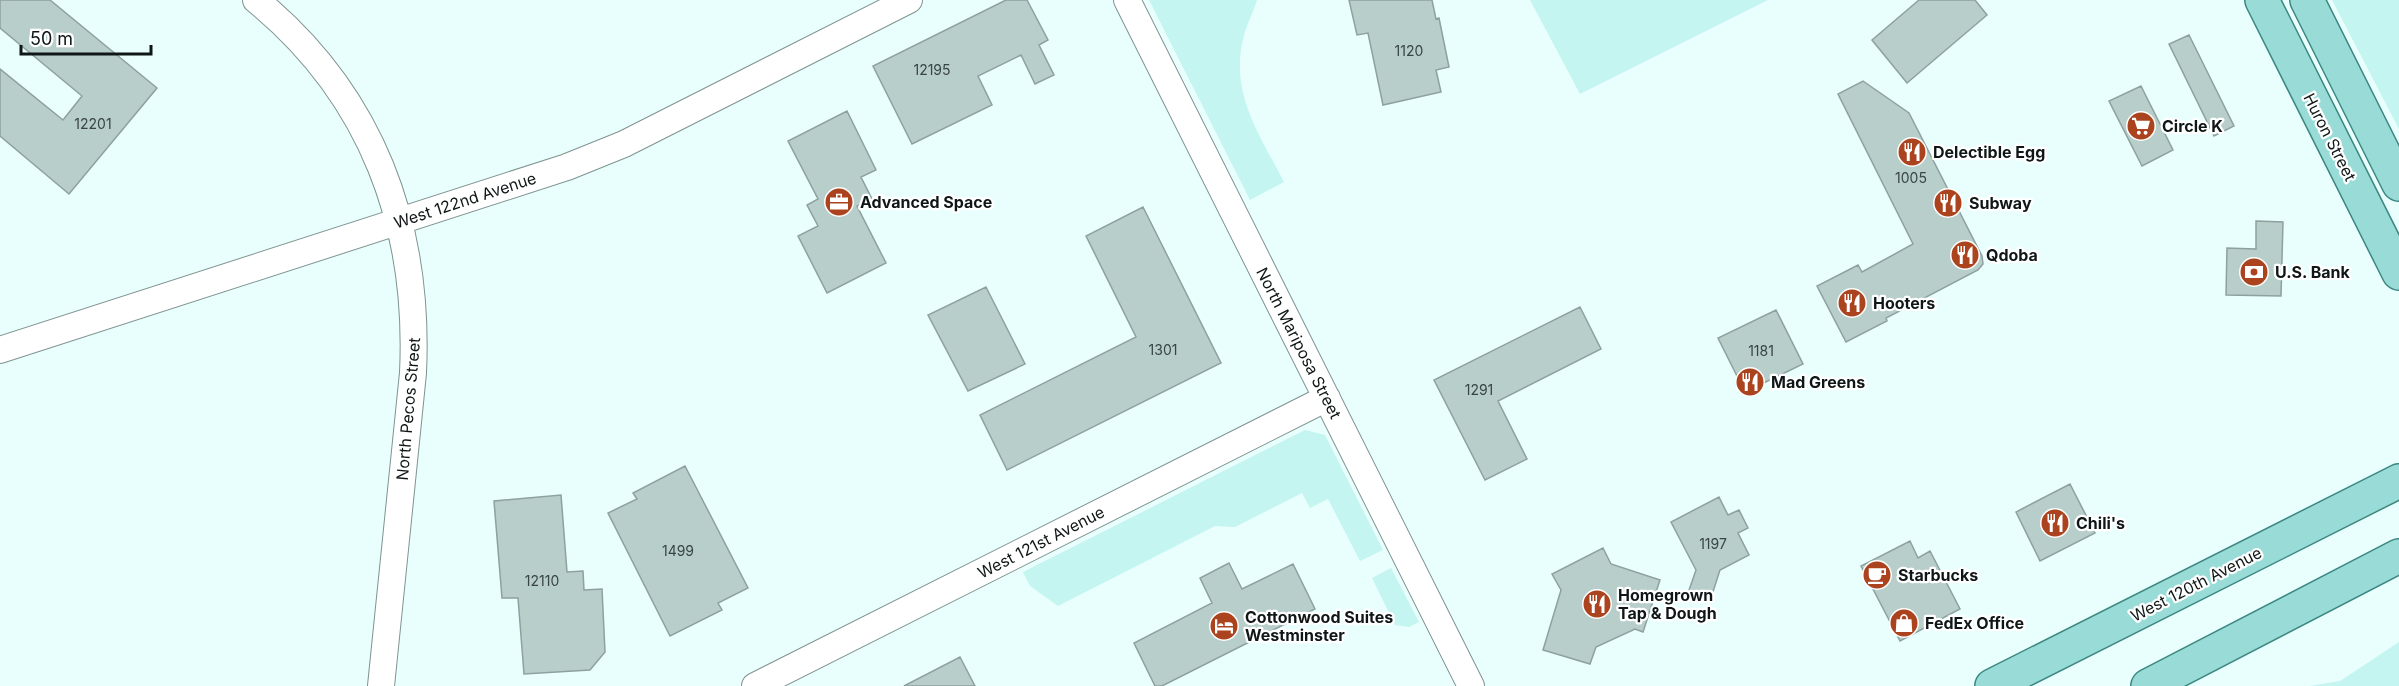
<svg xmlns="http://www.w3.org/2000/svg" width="2399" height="686" viewBox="0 0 2399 686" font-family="Inter,sans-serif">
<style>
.green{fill:#c4f5f0}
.building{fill:#b8cecb;stroke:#8da19f;stroke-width:1.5}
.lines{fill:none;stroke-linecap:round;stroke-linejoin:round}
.minor-casing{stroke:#7f9491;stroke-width:28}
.major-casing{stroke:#3c8782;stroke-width:36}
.minor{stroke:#fff;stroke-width:26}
.major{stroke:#99dcd7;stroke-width:33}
.labels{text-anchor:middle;stroke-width:4.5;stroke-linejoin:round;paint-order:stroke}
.number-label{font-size:14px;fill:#394543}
.poi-label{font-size:16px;font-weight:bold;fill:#0f1716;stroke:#fff;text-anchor:start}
.street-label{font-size:16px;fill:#0f1716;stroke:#fff}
</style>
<rect width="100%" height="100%" fill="#e9fffd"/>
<!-- green -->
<path class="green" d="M1149,0H1257C1253,13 1246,26 1243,39C1230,95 1260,135 1284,182L1250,200Z
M1530,0H1768L1580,94Z
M2332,0H2399V129Z
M1305,430L1325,435L1383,550L1360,561L1328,499L1310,508L1302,493L1235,527L1215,526L1058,606L1030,586L1023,572Z
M1391,568L1419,622L1409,627L1395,625L1372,578Z
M2399,642V686H2309L2340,681Z"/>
<!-- building -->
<path class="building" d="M0,0H50L157,88L69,194L0,136V69L63,120L82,96L0,28Z
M1006,0H1027L1048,40L1039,45L1054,75L1035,84L1021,55L978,76L992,105L912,144L873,66Z
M1349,0H1432L1436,19L1439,18L1449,67L1436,70L1441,92L1383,105L1368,33L1357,35Z
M1919,0H1975L1987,15L1907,83L1872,40Z
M2189,35L2234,126L2214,136L2169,44Z
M1863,81L1909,113L1982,256L1983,264L1978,270L1886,318L1887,321L1846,342L1817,286L1858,265L1862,272L1913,244L1838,94Z
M2141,86L2173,150L2142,166L2109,101Z
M847,111L876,170L861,177L872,199L857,206L886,263L827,293L798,236L818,226L807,205L818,199L788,141Z
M1143,207L1221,363L1007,470L980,415L1136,337L1086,236Z
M2256,221L2283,222L2281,296L2226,295L2227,248L2256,249Z
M986,287L1025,364L968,391L928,315Z
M1580,307L1601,349L1498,401L1527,459L1485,480L1434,380Z
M1776,310L1803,364L1745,392L1718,338Z
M685,466L748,588L718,603L722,610L670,636L608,513L637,499L633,493Z
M2070,484L2095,533L2040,561L2016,512Z
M561,495L567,572L583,571L584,590L602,589L605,652L590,670L524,674L518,598H502L494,501Z
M1719,497L1728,515L1739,510L1748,528L1738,533L1749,555L1720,570L1710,601L1688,593L1696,570L1671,522Z
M1910,541L1918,558L1930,551L1960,609L1900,641L1861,566Z
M1603,548L1611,564L1660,580L1643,632L1635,629L1596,647L1590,664L1543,650L1561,590L1552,574Z
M1229,563L1242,589L1293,564L1315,609L1162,686H1155L1134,643L1212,603L1200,578Z
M960,657L975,686H904Z"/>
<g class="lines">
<!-- minor casing -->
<g class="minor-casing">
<path id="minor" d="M256,0C372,95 420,225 413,373L381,686
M1127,0L1471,686
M0,350L567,167L624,144L909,0
M755,686L1327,398"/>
</g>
<!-- major casing -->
<g class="major-casing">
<path id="major" d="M2262,0L2399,273
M2307,0L2399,184
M1992,686L2399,481
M2148,686L2399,556"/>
</g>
<!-- minor -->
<use href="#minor" class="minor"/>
<!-- major -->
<use href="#major" class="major"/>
</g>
<!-- icons -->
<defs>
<g id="supermarket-disc" transform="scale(1.5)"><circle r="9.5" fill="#aa431e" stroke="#fff"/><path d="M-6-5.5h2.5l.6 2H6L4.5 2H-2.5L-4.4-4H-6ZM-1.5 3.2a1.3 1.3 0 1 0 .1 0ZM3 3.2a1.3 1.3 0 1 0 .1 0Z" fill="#fff"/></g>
<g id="restaurant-disc" transform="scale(1.5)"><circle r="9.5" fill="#aa431e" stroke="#fff"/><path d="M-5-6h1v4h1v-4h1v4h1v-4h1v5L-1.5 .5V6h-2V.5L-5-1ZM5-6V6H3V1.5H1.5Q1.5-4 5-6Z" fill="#fff"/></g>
<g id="office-disc" transform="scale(1.5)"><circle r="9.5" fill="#aa431e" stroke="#fff"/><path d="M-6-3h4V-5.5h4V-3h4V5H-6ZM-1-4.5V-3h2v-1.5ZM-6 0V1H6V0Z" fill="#fff"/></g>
<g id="bank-disc" transform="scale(1.5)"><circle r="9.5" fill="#aa431e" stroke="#fff"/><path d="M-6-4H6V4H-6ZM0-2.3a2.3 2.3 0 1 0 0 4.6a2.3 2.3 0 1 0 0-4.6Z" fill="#fff"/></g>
<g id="cafe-disc" transform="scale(1.5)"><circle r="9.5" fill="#aa431e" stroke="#fff"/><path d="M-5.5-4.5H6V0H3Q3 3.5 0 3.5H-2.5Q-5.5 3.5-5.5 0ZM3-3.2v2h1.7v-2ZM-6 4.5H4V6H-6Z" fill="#fff"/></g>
<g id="shop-disc" transform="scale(1.5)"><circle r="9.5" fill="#aa431e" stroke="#fff"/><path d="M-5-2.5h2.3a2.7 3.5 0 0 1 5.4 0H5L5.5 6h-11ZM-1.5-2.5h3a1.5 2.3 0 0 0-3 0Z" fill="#fff"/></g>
<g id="hotel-disc" transform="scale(1.5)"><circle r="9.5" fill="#aa431e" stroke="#fff"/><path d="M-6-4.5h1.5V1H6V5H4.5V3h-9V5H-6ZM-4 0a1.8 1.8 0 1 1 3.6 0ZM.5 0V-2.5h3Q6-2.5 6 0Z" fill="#fff"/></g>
</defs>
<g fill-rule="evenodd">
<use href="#supermarket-disc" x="2141" y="126"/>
<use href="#restaurant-disc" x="1912" y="152"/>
<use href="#office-disc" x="839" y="202"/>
<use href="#restaurant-disc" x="1948" y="203"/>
<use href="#restaurant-disc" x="1965" y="255"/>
<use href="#bank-disc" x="2254" y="272"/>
<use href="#restaurant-disc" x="1852" y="303"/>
<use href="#restaurant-disc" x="1750" y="382"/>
<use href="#restaurant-disc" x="2055" y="523"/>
<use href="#cafe-disc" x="1877" y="575"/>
<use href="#restaurant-disc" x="1597" y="604"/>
<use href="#shop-disc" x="1904" y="623"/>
<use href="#hotel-disc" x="1224" y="626"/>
</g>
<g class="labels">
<!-- number labels -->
<g class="number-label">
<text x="1409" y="56">1120</text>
<text x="932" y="75">12195</text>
<text x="93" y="129">12201</text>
<text x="1911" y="183">1005</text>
<text x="1163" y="355">1301</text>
<text x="1761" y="356">1181</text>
<text x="1479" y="395">1291</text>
<text x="1713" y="549">1197</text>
<text x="678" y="556">1499</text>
<text x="542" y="586">12110</text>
</g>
<!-- poi labels -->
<g class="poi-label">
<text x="2162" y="132">Circle K</text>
<text x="1933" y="158">Delectible Egg</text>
<text x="860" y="208">Advanced Space</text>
<text x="1969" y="209">Subway</text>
<text x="1986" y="261">Qdoba</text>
<text x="2275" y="278">U.S. Bank</text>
<text x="1873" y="309">Hooters</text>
<text x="1771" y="388">Mad Greens</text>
<text x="2076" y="529">Chili's</text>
<text x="1898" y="581">Starbucks</text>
<text x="1618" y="601">Homegrown<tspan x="1618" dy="18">Tap &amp; Dough</tspan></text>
<text x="1245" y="623">Cottonwood Suites<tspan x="1245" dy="18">Westminster</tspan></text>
<text x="1925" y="629">FedEx Office</text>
</g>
<!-- street labels -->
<g class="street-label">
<text transform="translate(2330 137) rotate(63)" y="6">Huron Street</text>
<text transform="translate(465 200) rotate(-18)" y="6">West 122nd Avenue</text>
<text transform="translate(1299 343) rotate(63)" y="6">North Mariposa Street</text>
<text transform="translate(408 409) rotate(-85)" y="6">North Pecos Street</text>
<text transform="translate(1041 542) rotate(-27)" y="6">West 121st Avenue</text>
<text transform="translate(2196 584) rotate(-27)" y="6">West 120th Avenue</text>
</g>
</g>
<!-- scale -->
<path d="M21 45v9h130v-9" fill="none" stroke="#0f1716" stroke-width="3"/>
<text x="30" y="45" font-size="18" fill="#0f1716" stroke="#ffffff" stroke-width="4.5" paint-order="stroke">50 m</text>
</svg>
